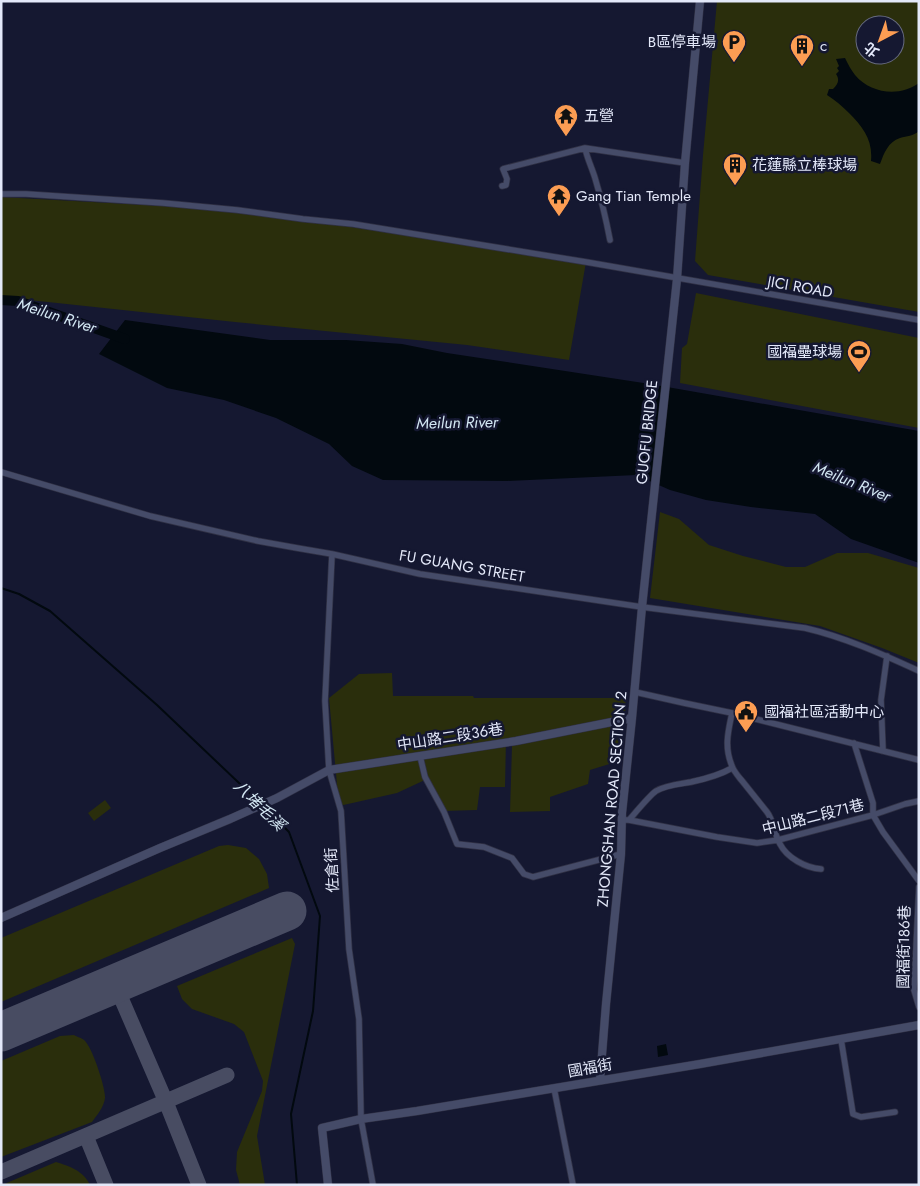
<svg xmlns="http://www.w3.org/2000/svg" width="920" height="1186" viewBox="0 0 920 1186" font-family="Jost,'Noto Sans TC',sans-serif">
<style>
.green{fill:#2a2e0c;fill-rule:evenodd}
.water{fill:#02090f}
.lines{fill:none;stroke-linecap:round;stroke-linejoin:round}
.stream{stroke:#02090f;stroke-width:2}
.river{stroke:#02090f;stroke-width:10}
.taxiway{stroke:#484c62;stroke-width:15}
.runway{stroke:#484c62;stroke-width:39}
.minor-casing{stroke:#303145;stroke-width:7}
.tertiary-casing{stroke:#303145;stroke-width:9}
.minor{stroke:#454b68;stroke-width:5.5}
.tertiary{stroke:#454b68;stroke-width:8}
.labels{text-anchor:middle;stroke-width:5;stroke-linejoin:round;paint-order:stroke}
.poi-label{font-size:15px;fill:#e3e8f9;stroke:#151831;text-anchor:start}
.street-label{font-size:15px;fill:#e3e8f9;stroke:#151831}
.water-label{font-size:16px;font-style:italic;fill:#d3e7f3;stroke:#151831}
</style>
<rect width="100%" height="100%" fill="#151831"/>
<!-- green -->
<path class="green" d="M717,1H919V312L708,275L695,261L703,155ZM865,25H895V55H865Z
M1,197L237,210L586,262L569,360L467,345L235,322L1,297Z
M696,293L919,338V428L680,383L682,348L687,344Z
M660,512L679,519L709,545L743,556L786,567H805L837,553H868L919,568V663L882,648L820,626L650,598Z
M392,673L393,696H473L474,698H626L625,715L506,740L505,787H480L477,810L443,811L427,779L397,793L339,806L329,698L359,674Z
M624,723L619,761L590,770L588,784L550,797V811L510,812L512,746Z
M105,800L111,808L94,821L88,813Z
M228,845L246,848L259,859L267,874L269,888L1,1002V938L219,846Z
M292,938L295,944L257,1136L265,1185H240L236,1170L237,1152L262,1091L263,1081L244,1032L234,1024L192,1009L182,999L177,986Z
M74,1035C77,1037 82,1038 84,1040C92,1046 106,1089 105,1098C104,1107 97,1115 92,1122L1,1157V1061L60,1036Z
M56,1162C69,1166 84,1171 90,1185H2Z"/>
<!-- water -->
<path class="water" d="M845,58C848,64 851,70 855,75C871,94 900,97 919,83V131C913,136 907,136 900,138C888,142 884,153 880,164L871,161C873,140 863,127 849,113C842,106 835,100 827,95L829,89H833C838,84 840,80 836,74L839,71L837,68L839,66L836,59Z
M125,320L270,340H346L402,344L447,353L650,384L919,431V563L851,539L815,514L751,507L706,500L670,490L636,475L507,481L383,480L352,466L329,444L276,418L224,400L167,388L99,354Z
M666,1044L668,1055L658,1057L657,1046Z"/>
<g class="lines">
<!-- stream -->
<path class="stream" d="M1,588L19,594L50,611L157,705L260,803
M263,806L289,832L320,916L313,1011L291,1114L297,1185"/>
<!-- river -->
<path class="river" d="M1,300L18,301L125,339"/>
<!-- taxiway -->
<path class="taxiway" d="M115,984L166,1102L199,1185
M86,1136L106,1185
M1,1172L227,1075"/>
<!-- runway -->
<path class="runway" d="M1,1032L287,911"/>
<!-- minor casing -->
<g class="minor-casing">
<path id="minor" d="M585,148L685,163
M502,186L506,185L507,179L503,169L585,148C587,158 592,168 595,178C601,198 606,219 610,240
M1,194H26L163,203L237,210L303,219L353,224L586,262L919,320
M1,472L150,516L258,541L297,548L332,554L420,574L642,607L805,628C844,637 882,654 919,671
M332,554L325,701L329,770L341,811L349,949L359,1019L361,1119L373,1185
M635,692L684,703L732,713L919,760
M732,713C728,732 724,747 732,766C734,772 739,777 743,782C751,792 759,802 767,812C774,821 774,834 780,844C787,858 806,868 821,869
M854,743L873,803V815L883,832L919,881
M883,751L881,700L887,656
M420,756L425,777L444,812L457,844L484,847L512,858L524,874L533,877L621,854
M623,820H629L717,837L757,843L778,840L873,815L905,804L919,801
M629,820C636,812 649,796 656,791C666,785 680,784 691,782C705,779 720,775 732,768
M919,887L914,990L919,1007
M841,1039L853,1114L861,1117L895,1112
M554,1088L573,1185"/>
</g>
<!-- tertiary casing -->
<g class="tertiary-casing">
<path id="tertiary" d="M1,918L160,848L230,819L277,798L329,770L516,741L632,718
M600,1080L606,1004L621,854L622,813L632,718L642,607L677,279L685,163L700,1
M328,1185L322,1128L361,1119L417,1111L700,1064L919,1025"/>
</g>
<!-- minor -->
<use href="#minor" class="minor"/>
<!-- tertiary -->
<use href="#tertiary" class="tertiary"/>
</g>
<!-- icons -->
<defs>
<g id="parking-pin" transform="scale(1.25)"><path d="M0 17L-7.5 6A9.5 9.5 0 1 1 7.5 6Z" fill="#fc9d53" stroke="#151831"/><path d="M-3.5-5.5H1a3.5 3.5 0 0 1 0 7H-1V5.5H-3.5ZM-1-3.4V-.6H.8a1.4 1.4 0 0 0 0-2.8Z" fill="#111"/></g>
<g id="building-pin" transform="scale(1.25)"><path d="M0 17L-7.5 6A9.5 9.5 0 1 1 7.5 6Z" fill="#fc9d53" stroke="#151831"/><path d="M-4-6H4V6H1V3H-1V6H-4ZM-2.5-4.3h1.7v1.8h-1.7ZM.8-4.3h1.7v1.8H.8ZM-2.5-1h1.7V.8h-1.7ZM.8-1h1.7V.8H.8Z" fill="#111"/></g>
<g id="temple-pin" transform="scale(1.25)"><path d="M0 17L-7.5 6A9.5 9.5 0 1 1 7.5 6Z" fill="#fc9d53" stroke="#151831"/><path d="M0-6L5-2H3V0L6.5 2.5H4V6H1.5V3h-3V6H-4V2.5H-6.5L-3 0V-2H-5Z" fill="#111"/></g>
<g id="stadium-pin" transform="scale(1.25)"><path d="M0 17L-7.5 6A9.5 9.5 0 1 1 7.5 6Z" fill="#fc9d53" stroke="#151831"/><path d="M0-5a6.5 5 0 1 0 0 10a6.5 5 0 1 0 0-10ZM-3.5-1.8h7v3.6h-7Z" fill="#111"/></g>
<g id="civic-pin" transform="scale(1.25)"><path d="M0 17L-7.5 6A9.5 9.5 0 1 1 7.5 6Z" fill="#fc9d53" stroke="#151831"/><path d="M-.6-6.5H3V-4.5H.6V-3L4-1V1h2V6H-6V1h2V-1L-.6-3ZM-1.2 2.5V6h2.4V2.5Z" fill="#111"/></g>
</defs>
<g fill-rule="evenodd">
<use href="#parking-pin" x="734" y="42"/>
<use href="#building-pin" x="802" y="46"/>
<use href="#temple-pin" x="566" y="116"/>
<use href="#building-pin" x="735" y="165"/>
<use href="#temple-pin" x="559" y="196"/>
<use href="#stadium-pin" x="859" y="352"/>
<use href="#civic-pin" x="746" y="712"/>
</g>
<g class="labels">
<!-- poi labels -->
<g class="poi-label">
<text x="716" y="47" text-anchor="end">B區停車場</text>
<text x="820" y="51">c</text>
<text x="584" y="121">五營</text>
<text x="752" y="170">花蓮縣立棒球場</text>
<text x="576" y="201">Gang Tian Temple</text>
<text x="842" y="357" text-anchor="end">國福壘球場</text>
<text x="764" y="717">國福社區活動中心</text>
</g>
<!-- street labels -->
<g class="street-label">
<text transform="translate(800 287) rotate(10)" y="5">JICI ROAD</text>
<text transform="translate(647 432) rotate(-84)" y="5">GUOFU BRIDGE</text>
<text transform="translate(462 566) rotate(10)" y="5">FU GUANG STREET</text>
<text transform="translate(450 737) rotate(-9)" y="5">中山路二段36巷</text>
<text transform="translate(612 799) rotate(-85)" y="5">ZHONGSHAN ROAD SECTION 2</text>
<text transform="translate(813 817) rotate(-14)" y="5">中山路二段71巷</text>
<text transform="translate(332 870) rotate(-93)" y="5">佐倉街</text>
<text transform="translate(904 947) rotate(-89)" y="5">國福街186巷</text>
<text transform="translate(590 1068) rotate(-10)" y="5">國福街</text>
</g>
<!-- water labels -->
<g class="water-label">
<text transform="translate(57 315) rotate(18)" y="6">Meilun River</text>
<text transform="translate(457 422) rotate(-1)" y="6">Meilun River</text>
<text transform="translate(852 481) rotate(22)" y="6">Meilun River</text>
<text transform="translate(260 805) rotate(44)" y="6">八堵毛溪</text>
</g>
</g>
<!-- border -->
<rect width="920" height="1186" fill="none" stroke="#e3e8f9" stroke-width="5"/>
<!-- north arrow -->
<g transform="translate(880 40) rotate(221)"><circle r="24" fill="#151831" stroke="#676b81"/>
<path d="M0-4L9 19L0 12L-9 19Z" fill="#fc9d53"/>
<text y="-8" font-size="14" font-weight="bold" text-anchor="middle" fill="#e3e8f9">北</text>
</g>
</svg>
